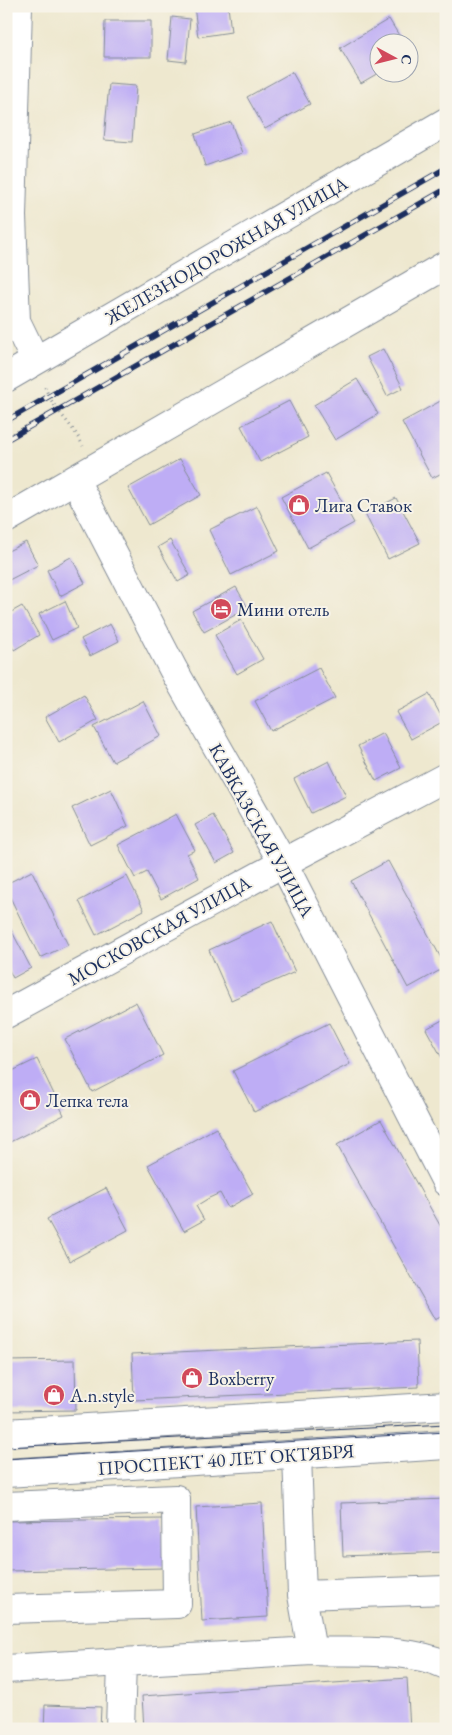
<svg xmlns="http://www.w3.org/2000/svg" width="452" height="1735" viewBox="0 0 452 1735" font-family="'EB Garamond',serif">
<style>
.building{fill:#beadf5}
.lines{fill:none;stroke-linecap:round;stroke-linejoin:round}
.minor-casing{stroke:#848c96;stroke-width:30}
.path{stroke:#848c96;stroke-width:3;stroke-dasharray:1 4;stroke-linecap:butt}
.minor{stroke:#fff;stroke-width:28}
.tram{stroke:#1b2f5e;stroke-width:1}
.rail-casing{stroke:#1b2f5e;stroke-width:5.5}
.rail{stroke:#f7f3e8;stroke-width:4;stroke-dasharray:11;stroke-linecap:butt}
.labels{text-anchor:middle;stroke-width:4;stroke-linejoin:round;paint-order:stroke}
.street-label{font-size:19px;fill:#1b2f5e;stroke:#f7f3e8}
.poi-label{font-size:19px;fill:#1b2f5e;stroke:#f7f3e8;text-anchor:start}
</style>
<rect width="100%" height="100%" fill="#f7f3e8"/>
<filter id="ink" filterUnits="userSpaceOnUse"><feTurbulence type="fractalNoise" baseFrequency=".02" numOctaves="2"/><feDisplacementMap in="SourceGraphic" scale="10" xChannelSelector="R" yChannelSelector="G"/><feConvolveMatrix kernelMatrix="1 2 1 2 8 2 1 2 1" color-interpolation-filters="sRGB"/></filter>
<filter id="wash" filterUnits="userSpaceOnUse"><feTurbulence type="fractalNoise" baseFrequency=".0096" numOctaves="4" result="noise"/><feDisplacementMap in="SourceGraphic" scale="20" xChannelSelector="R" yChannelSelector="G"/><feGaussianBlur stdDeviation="1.12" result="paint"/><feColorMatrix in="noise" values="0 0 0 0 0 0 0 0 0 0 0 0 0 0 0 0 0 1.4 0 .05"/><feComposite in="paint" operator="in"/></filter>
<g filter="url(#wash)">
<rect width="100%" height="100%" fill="#eee8cf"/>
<g id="blocks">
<!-- building -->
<path class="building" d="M194,6H228L231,32L198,37Z
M172,17L190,19L186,62L168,60Z
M389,19L403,42H380V72L361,83L340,48Z
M105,21H151V57H104Z
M292,72L310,104L265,129L247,97Z
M109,84L136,86L132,142L104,140Z
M231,122L242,153L205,166L195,134Z
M383,349L403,388L387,396L367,357Z
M357,379L378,414L335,440L314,405Z
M446,398V471L432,478L402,422Z
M289,401L308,437L260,462L241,426Z
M180,459L201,495L148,525L128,488Z
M326,473L354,523L308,548L281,497Z
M396,498L420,543L388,559L365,514Z
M257,506L279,551L231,575L209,530Z
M170,540L190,575L178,582L158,547Z
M26,542L38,565L9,580L6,575V552Z
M71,557L85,583L60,596L47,570Z
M236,587L248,608L204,632L192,611Z
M65,601L77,628L52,640L39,614Z
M22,606L39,635L14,650L6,637V615Z
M241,620L263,659L237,674L215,635Z
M110,624L119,641L90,656L81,639Z
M319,668L335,698L271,731L255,701Z
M429,694L444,721L411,739L396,712Z
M84,695L98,720L59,742L45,717Z
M143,701L161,736L113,762L94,727Z
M383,733L401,768L376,781L358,746Z
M329,761L346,796L311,813L294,779Z
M111,789L128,826L90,845L72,808Z
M176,814L195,850L187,854L199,878L161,899L147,872L135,878L118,845Z
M213,815L234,853L216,863L195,825Z
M388,861L446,967L408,988L351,881Z
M32,871L68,945L40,958L6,889V884Z
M127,876L144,910L96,935L79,901Z
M6,920L31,968L13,978L6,964Z
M272,921L295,972L231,1000L209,950Z
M136,1002L163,1055L92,1092L65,1039Z
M446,1018V1065L426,1029Z
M329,1023L350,1064L254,1112L233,1071Z
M37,1059L64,1115L6,1144V1074Z
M381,1120L446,1236V1314L435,1320L337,1145Z
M216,1128L253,1194L228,1208L220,1193L209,1198L196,1206L204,1220L184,1231L148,1165Z
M106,1188L128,1230L70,1261L47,1219Z
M417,1341L419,1387L134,1400L132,1354Z
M75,1360L76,1410L6,1411V1361Z
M446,1499V1552L343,1556L341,1503Z
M262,1503L268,1617L202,1621L196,1507Z
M163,1519L164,1568L6,1571V1521Z
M407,1678L410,1729H144L142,1696Z
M45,1705L101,1707L100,1729H44Z"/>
</g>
</g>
<g filter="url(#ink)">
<use href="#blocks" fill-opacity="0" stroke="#848c96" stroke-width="1"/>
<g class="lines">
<!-- minor casing -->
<g class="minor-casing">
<path id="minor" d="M18,6L12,216L16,321L35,360
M6,378L446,122
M75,480L173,669L283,863L446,1182
M6,519L446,265
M6,1014L283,863L446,777
M6,1433L446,1406
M297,1455L302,1595L312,1651C354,1653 407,1647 446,1665
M6,1473L446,1445
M6,1506L176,1499L177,1604L6,1609
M302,1595L446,1590
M6,1669L122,1662
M120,1729L122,1662L312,1651"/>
</g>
<!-- path -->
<path class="path" d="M45,387C53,410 73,424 83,446"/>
<!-- minor -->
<use href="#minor" class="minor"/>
<!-- tram -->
<path class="tram" d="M6,1447L446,1424
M6,1459L446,1432"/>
<!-- rail casing -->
<g class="rail-casing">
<path id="rail" d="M6,421L446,168
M6,440L446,189"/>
</g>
<!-- rail -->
<use href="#rail" class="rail"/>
</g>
</g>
<!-- icons -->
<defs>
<g id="shop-disc" transform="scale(1.125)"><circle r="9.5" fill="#d1495b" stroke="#f7f3e8"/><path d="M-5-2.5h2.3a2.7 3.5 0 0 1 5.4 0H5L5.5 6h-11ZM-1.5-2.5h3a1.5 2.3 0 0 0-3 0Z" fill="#fff"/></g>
<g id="hotel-disc" transform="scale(1.125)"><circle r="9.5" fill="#d1495b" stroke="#f7f3e8"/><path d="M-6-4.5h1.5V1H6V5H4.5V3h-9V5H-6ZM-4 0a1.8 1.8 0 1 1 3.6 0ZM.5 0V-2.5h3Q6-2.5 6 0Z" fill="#fff"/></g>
</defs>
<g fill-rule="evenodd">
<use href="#shop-disc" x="299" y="505"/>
<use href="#hotel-disc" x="221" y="609"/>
<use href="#shop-disc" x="30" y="1100"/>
<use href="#shop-disc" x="192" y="1378"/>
<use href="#shop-disc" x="54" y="1395"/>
</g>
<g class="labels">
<!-- street labels -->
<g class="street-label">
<text transform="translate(226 250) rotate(-30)" y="7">ЖЕЛЕЗНОДОРОЖНАЯ УЛИЦА</text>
<text transform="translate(262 830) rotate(61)" y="7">КАВКАЗСКАЯ УЛИЦА</text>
<text transform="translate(159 930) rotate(-29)" y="7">МОСКОВСКАЯ УЛИЦА</text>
<text transform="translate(226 1459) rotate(-4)" y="7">ПРОСПЕКТ 40 ЛЕТ ОКТЯБРЯ</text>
</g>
<!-- poi labels -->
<g class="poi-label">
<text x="315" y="512">Лига Ставок</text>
<text x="237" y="616">Мини отель</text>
<text x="46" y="1107">Лепка тела</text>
<text x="208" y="1385">Boxberry</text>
<text x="70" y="1402">A.n.style</text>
</g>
</g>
<!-- margin -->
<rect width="452" height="1735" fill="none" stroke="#f7f3e8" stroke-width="25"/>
<!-- north arrow -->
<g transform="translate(394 58) rotate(97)"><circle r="24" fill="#f7f3e8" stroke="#9fa5b1"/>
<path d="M0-4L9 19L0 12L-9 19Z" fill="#d1495b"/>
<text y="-8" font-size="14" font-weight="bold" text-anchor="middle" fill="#1b2f5e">С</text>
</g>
</svg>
